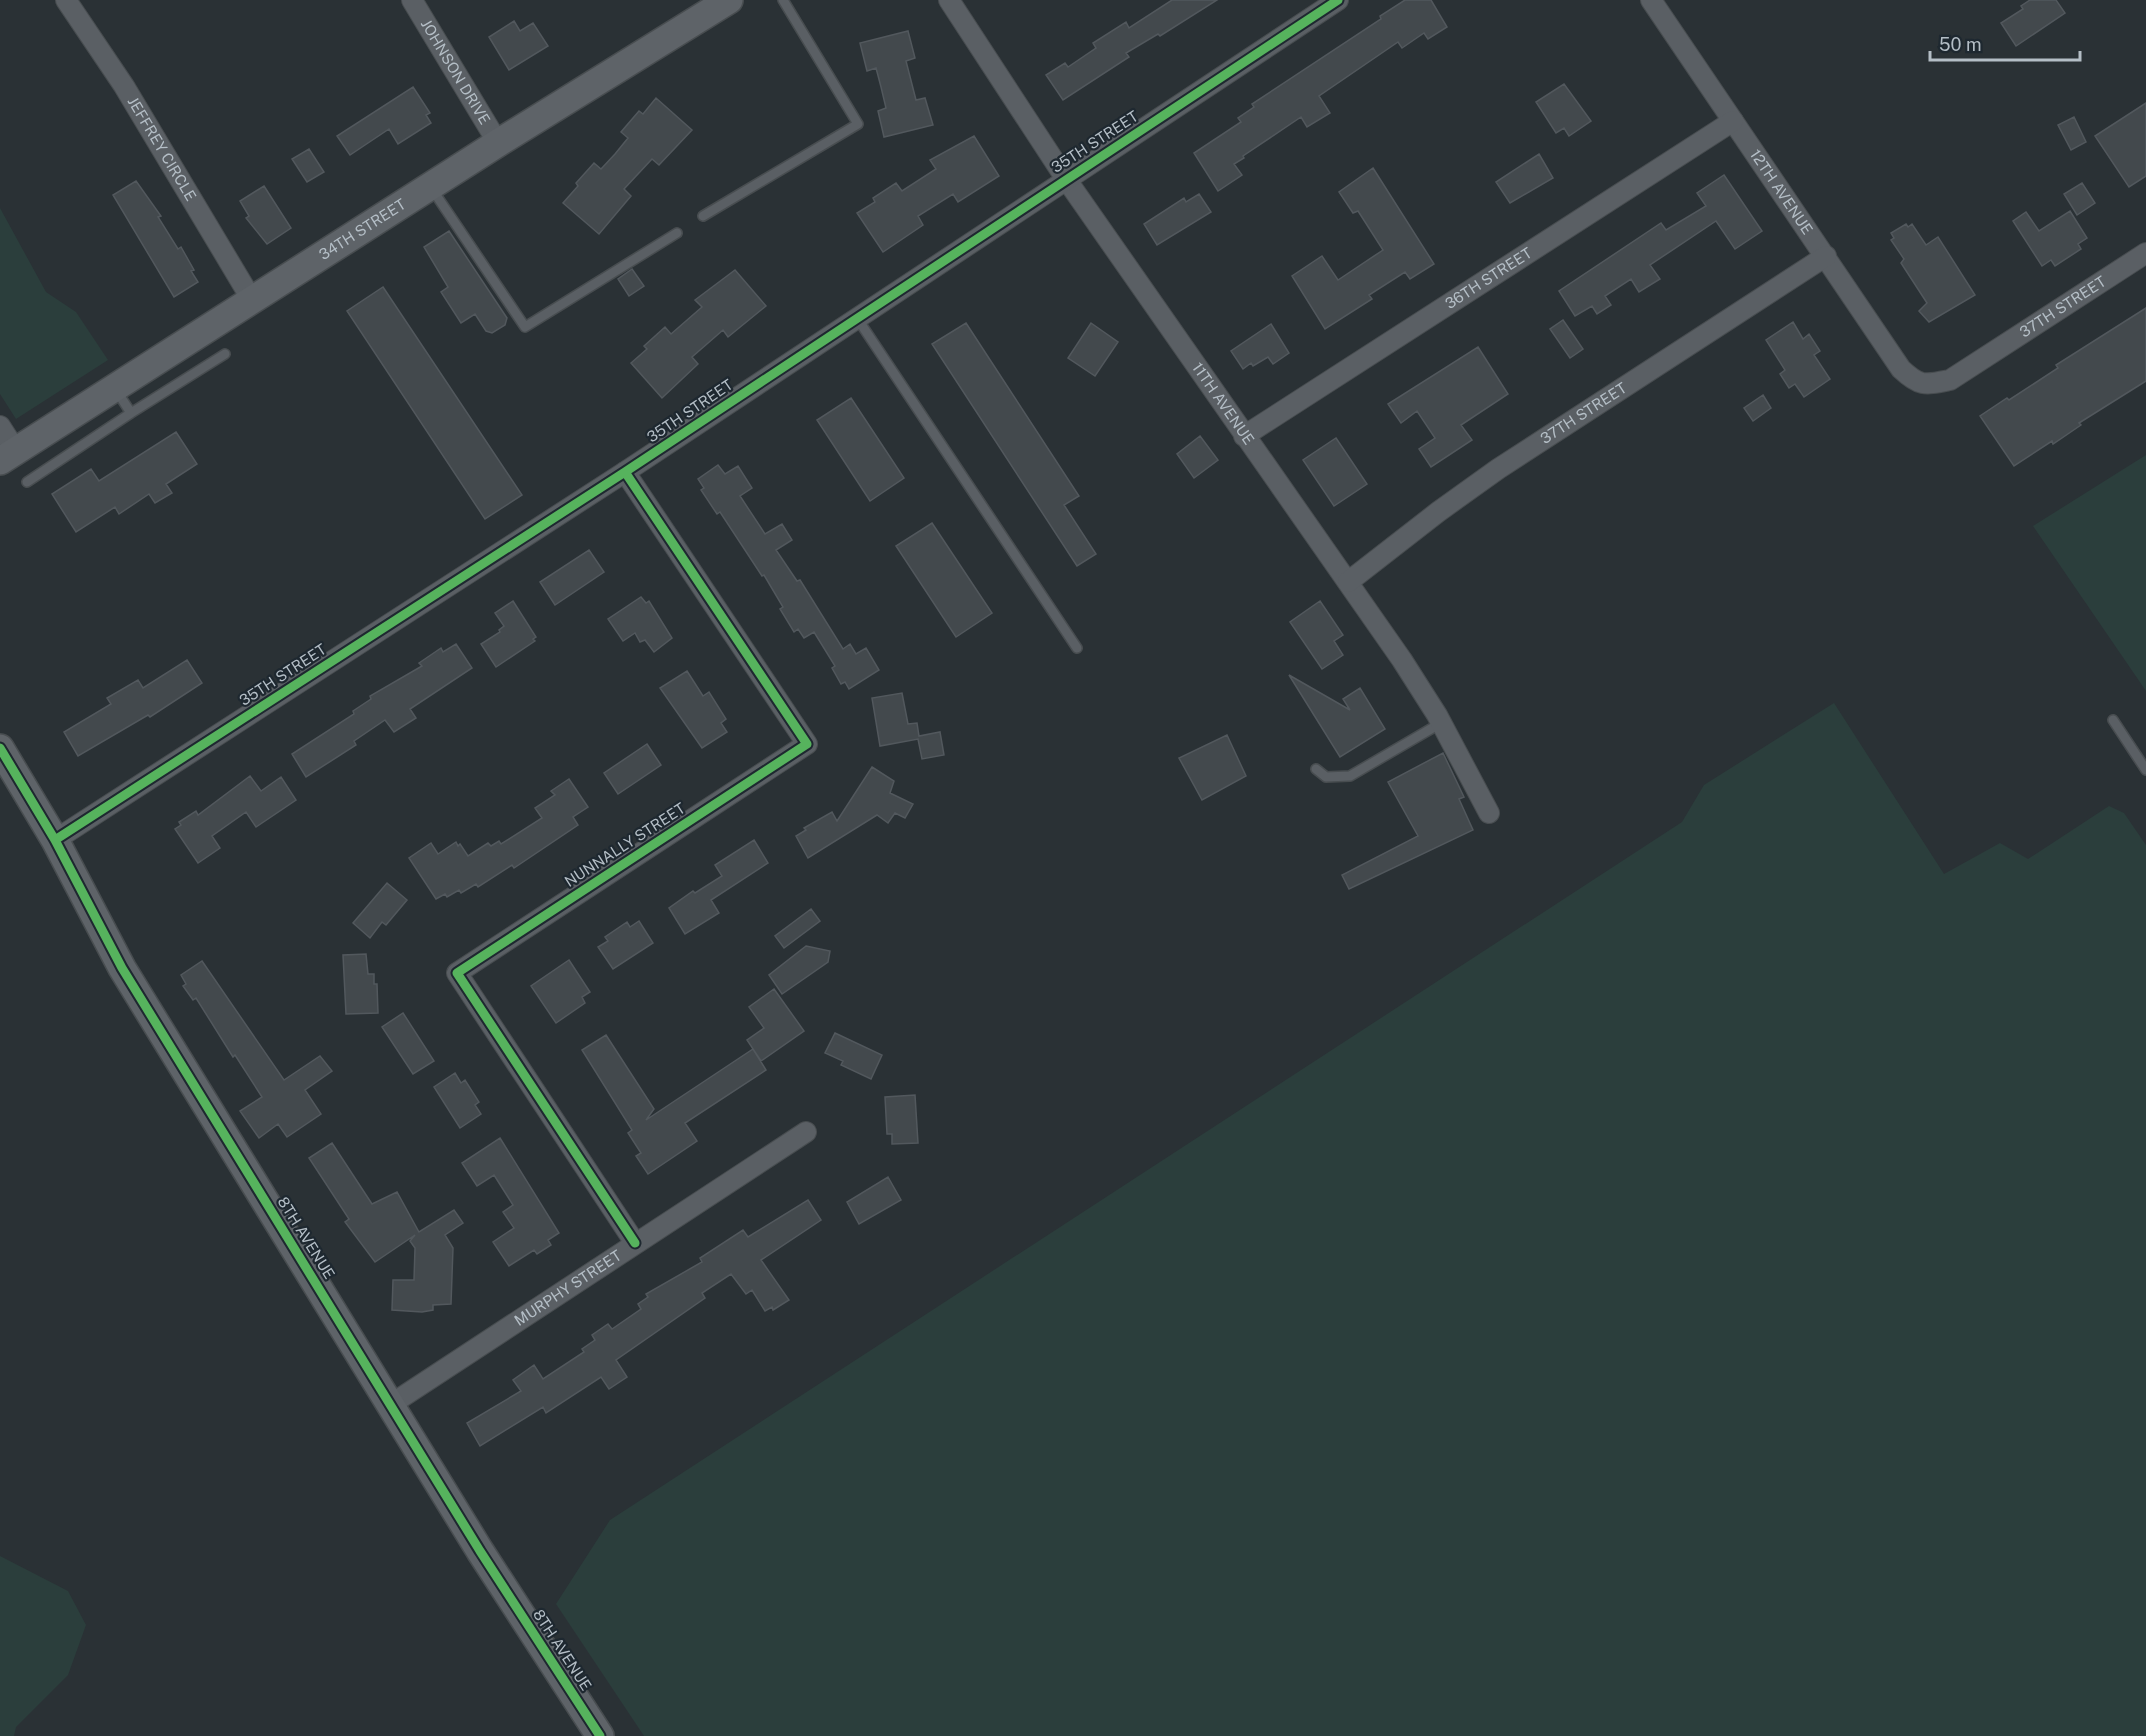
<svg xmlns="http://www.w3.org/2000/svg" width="2146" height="1736" viewBox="0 0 2146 1736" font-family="'Public Sans',sans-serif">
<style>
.green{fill:#2b3e3c}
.building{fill:#43494d;stroke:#52585d;stroke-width:1.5}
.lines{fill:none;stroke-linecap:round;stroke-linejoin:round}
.lane-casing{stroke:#484d50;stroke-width:12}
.street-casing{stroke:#484d50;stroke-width:22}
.secondary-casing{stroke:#484d50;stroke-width:30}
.lane{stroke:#5a5f64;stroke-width:9}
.street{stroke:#5a5f64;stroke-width:20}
.secondary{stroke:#5e6368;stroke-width:27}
.cycleway-casing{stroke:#1e2830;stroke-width:13}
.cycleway{stroke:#56b35d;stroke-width:9}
.labels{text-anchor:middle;stroke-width:4.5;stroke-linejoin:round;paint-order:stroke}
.street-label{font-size:15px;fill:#b4bec6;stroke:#1e2830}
</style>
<rect width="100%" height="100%" fill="#2a3135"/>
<!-- green -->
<path class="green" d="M0,208L46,292L76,312L108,360L16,419L0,394Z
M2146,455V691L2033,526Z
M1834,703L1944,874L2000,843L2028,859L2109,806L2124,813L2146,845V1736H644L556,1604L610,1520L1682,822L1704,785Z
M0,1556L68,1591L86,1625L68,1675L16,1727L14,1736H0Z"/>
<!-- building -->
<path class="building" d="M1172,0H1217L1160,36L1158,34L1126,53L1129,57L1063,100L1046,75L1065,63L1068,67L1096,48L1093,43L1126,22L1129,28Z
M1405,0H1431L1447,27L1428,39L1424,33L1402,48L1398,42L1319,96L1330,113L1307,127L1301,117L1243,156L1244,158L1234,164L1242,175L1218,191L1194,153L1241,122L1238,118L1254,107L1252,104L1381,19L1380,16Z
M2030,0H2056L2065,13L2016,46L2001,23L2023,9L2021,6Z
M514,21L520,31L533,23L548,46L509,70L489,37Z
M908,31L915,58L906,61L916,100L925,98L933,125L884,137L878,111L886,108L881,87L876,68L867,71L860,43Z
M1564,84L1591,121L1569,136L1564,128L1556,133L1536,102Z
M413,87L430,113L426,115L431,123L398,144L389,129L350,155L337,136Z
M656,98L692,130L659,165L652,159L624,189L631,196L599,234L563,203L578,186L576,183L594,163L601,169L615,154L628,138L621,132L639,111L643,114Z
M2146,103V176L2129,187L2095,136Z
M2074,117L2086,142L2071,150L2058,125Z
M974,136L999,176L958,202L953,194L918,216L923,225L883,252L857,213L875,202L873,198L896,183L902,191L936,169L930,160Z
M309,149L324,172L307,182L292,159Z
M1539,154L1553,178L1510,203L1496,182Z
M1373,168L1434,264L1410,279L1405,272L1369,295L1372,299L1325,329L1292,276L1322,256L1338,280L1383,250L1358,211L1353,213L1339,192Z
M1724,175L1762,231L1735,249L1716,221L1650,265L1660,279L1639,292L1631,279L1605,296L1611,305L1597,314L1592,306L1575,316L1559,291L1661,223L1666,230L1706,206L1697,193Z
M136,181L161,216L158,217L178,249L181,247L194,270L191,271L198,282L174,297L113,195Z
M2082,183L2095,203L2077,215L2064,194Z
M264,186L291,228L267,244L246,218L249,216L240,201Z
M1199,194L1211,212L1157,245L1144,224L1184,198L1186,202Z
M2070,211L2087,238L2078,244L2081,249L2055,266L2051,260L2042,266L2013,221L2026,212L2039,231Z
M1906,224L1908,227L1912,224L1926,245L1938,237L1975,295L1929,322L1919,311L1927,303L1901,263L1904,259L1891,240L1894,238L1891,233Z
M449,231L507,318L505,325L492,333L486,331L475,314L461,323L441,292L448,287L424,247Z
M632,269L644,286L629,296L618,279Z
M735,270L766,306L728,337L723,330L692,357L698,364L662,398L631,363L647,349L644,346L665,327L671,334L702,307L695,300Z
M383,287L522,495L485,519L347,311Z
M2146,308V381L2079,423L2081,425L2053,444L2052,441L2014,466L1980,416L2007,398L2009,400L2058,368L2056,365Z
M1563,320L1583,349L1570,358L1550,329Z
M1793,322L1803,339L1809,334L1820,351L1814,355L1830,379L1804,397L1795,384L1789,388L1780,374L1785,370L1766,340Z
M966,323L1079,496L1064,505L1096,554L1077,566L932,344Z
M1091,323L1118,342L1095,376L1068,358Z
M1271,324L1289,353L1273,364L1268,357L1253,366L1251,363L1243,369L1231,351Z
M1478,347L1508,394L1461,425L1472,440L1431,467L1419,449L1435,438L1417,411L1401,423L1388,404Z
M1763,395L1771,408L1753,421L1744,408Z
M851,398L904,478L870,501L817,420Z
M176,432L197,464L166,484L172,493L155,503L149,494L119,514L115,507L76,532L52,494L91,469L99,481Z
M1200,436L1218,460L1194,478L1177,454Z
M1336,438L1367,484L1334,506L1303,460Z
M718,465L725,474L738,466L752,488L740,496L765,534L782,524L792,540L776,550L797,581L800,580L843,649L850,644L856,654L866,648L879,670L849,689L845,682L841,684L832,668L835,666L814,632L804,638L798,629L794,632L780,609L783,607L764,575L762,576L720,512L717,514L701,490L704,488L698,479Z
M932,523L992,613L956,637L896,546Z
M589,550L604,572L555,605L540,582Z
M641,597L646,603L649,601L672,638L654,652L645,640L640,642L635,633L623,641L608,619Z
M513,601L536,637L533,639L535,641L496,667L481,644L500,632L499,630L504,626L495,613Z
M1320,601L1343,635L1334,641L1343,655L1322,669L1290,622Z
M456,644L472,668L410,709L416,718L394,732L385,720L354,741L356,745L306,777L292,754L354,714L353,711L371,699L370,696L422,666L419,663L441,648L443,652Z
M187,660L202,683L150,717L148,715L78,756L64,732L111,704L107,698L138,680L143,688Z
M687,671L703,696L709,692L726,719L721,723L727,732L702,748L660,688Z
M1289,675L1350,710L1343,699L1360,688L1385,729L1340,757Z
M902,693L908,724L917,723L919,736L940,732L944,755L922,759L918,739L880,746L872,698Z
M1227,735L1246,776L1202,800L1179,758Z
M647,744L661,765L618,794L604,773Z
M1443,753L1464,797L1459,799L1473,830L1349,889L1342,875L1418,836L1388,782Z
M872,767L894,781L890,793L913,804L905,818L895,813L888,823L877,815L808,858L796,836L806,830L804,828L832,812L837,821Z
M250,776L261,791L281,777L296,800L256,827L246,812L212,836L220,848L198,863L175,829L181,825L179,822L196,811L198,815Z
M569,779L588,807L573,817L578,825L514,868L512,865L478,887L476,884L461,893L459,890L447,897L445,894L436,899L409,858L431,843L438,854L456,842L458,846L460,844L468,856L488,843L491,846L499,841L501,844L542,818L535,808L555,795L551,791Z
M754,840L768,863L711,900L719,913L685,934L669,908L693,891L695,893L722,876L715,865Z
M387,883L407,900L386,925L382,922L370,938L353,923Z
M811,909L820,921L784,948L775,936Z
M639,921L653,943L613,969L598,947L608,941L605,937L627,922L630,927Z
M806,946L830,951L828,962L782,994L769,975Z
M366,954L368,974H374V984H377L378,1013L346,1014L343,955Z
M569,960L590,992L582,997L585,1003L556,1023L531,986Z
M202,961L284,1080L320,1056L332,1071L305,1090L321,1114L287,1137L278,1124L259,1138L240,1111L262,1097L235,1055L233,1057L196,998L193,1000L183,986L186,984L181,975Z
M774,989L804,1031L761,1061L747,1040L764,1028L749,1007Z
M403,1013L434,1061L413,1074L382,1027Z
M835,1033L882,1055L871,1079L841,1065L843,1061L825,1053Z
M606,1035L654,1109L646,1120L753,1049L766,1070L685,1123L697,1141L648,1174L636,1156L641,1153L628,1133L632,1130L582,1050Z
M455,1073L461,1083L465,1080L479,1102L475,1105L481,1114L460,1128L434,1087Z
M915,1095L918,1143L892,1144V1134H887L885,1097Z
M500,1138L559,1233L548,1240L551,1245L537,1254L534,1250L509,1266L493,1242L514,1228L503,1212L513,1205L494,1175L477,1186L462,1163Z
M332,1143L372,1204L397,1192L419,1232L454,1210L463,1223L445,1235L453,1248L451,1304L433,1305V1310L422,1312L392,1310L393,1280H414L415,1248L410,1241L415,1235L375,1262L345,1222L349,1219L309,1158Z
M888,1177L901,1200L859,1224L847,1202Z
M808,1200L821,1220L761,1260L789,1300L773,1310L772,1307L765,1311L752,1290L746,1294L731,1274L702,1293L705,1298L616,1360L627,1377L609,1389L601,1377L546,1413L543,1407L480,1446L467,1423L521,1391L513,1380L534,1365L543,1379L584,1352L582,1349L595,1340L592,1335L608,1324L612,1329L641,1309L638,1304L648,1297L646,1294L702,1262L700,1258L743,1230L748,1237Z"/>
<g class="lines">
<!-- lane casing -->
<g class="lane-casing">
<path id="lane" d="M432,189L525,327L677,233
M703,216L858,124L783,0
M857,318L1077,648
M116,390L131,413L225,354
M27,482L131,413
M2113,720L2146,770
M1316,769L1326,777L1350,776L1441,723"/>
</g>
<!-- street casing -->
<g class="street-casing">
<g id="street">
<path id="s1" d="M66,0L124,86L252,300"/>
<path id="s2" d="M412,0L498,143"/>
<path id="s3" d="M949,0L1066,179L1402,660L1437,715L1489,813"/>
<path id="s4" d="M1651,0L1901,369C1920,387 1925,385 1950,380L2146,253"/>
<path d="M0,426L16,451"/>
<path id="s5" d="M1244,436L1733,121"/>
<path d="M625,472L807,744L457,973L635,1243"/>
<path id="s6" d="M1348,582L1438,512L1498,469L1826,256"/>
<path d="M55,840L625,472L1338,0"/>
<path id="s7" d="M390,1405L806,1132"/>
</g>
</g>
<!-- secondary casing -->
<g class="secondary-casing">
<g id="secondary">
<path id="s8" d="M0,461L498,143L729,0"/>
<path d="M0,748L55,840L122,968L480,1551L600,1736"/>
</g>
</g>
<!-- lane -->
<use href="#lane" class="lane"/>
<!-- street -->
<use href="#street" class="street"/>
<!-- secondary -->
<use href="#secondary" class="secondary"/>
<!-- cycleway casing -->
<g class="cycleway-casing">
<path id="cycleway" d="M625,472L807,744L457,973L635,1243
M0,748L55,840L122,968L480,1551L600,1736
M55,840L625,472L1338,0"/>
</g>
<!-- cycleway -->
<use href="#cycleway" class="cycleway"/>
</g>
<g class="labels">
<!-- street labels -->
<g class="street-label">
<text dy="5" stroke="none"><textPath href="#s2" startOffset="84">JOHNSON DRIVE</textPath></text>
<text transform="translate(1095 142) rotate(-33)" y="5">35TH STREET</text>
<text dy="5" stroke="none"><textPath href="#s1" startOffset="177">JEFFREY CIRCLE</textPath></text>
<text dy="5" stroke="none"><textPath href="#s4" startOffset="232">12TH AVENUE</textPath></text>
<text dy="5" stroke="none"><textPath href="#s8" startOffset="430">34TH STREET</textPath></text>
<text dy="5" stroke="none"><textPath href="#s5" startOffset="291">36TH STREET</textPath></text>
<text dy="5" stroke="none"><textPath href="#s4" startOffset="634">37TH STREET</textPath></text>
<text dy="5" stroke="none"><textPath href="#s3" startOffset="488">11TH AVENUE</textPath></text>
<text transform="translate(690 411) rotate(-34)" y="5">35TH STREET</text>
<text dy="5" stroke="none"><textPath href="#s6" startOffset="290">37TH STREET</textPath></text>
<text transform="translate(283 675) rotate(-33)" y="5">35TH STREET</text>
<text transform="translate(625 845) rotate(-33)" y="5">NUNNALLY STREET</text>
<text transform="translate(306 1238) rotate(58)" y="5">8TH AVENUE</text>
<text dy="5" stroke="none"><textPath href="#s7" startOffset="213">MURPHY STREET</textPath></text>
<text transform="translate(562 1650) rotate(57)" y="5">8TH AVENUE</text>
</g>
</g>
<!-- scale -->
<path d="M1930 51v9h150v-9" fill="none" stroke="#b4bec6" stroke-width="3"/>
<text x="1939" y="51" font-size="18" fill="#b4bec6" stroke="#1e2830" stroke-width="4.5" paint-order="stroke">50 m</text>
</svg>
